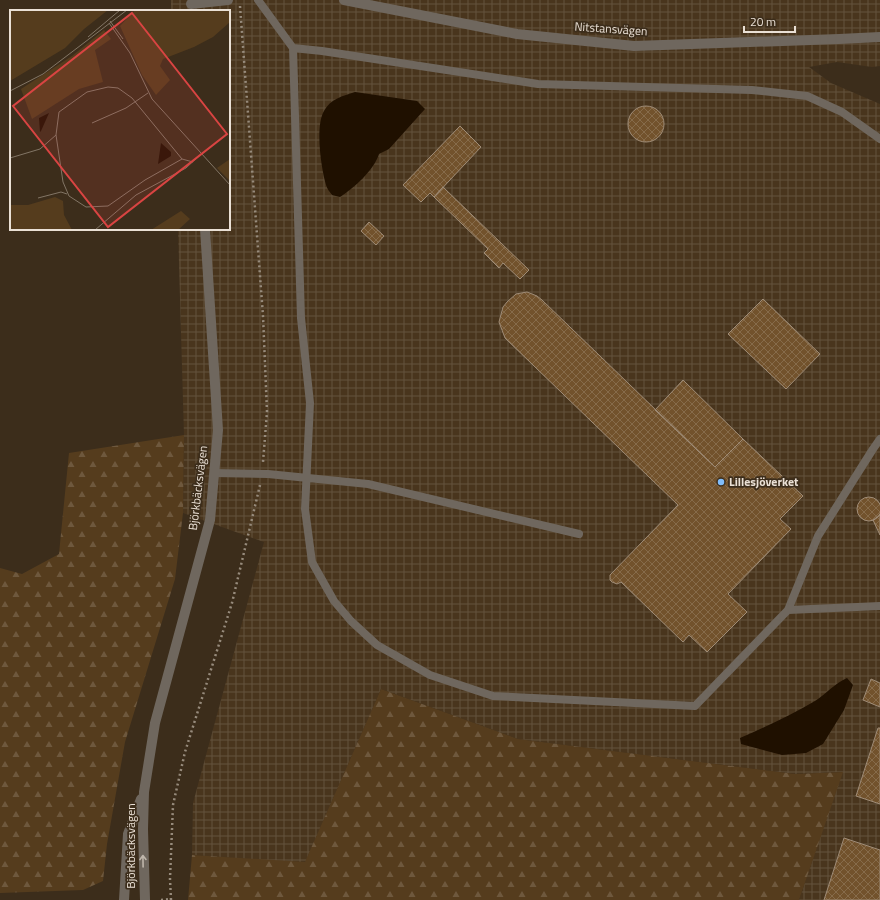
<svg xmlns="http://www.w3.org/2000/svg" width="880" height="900" viewBox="0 0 880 900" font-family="'Titillium Web',sans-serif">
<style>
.industrial{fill:url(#industrial-grid)}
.forest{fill:url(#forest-firs)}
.water{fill:#1f1000}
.building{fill:url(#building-cross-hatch);stroke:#9f8c77}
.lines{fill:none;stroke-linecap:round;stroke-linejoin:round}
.path{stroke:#978b7c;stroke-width:2.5;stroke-dasharray:2 3;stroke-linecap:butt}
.service{stroke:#6f675e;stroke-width:8}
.minor{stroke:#6f675e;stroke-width:10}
.oneway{stroke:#bfb6ab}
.poi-dot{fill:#81bdfa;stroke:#3c2d1b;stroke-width:1.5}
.labels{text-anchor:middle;stroke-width:3.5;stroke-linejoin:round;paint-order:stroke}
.street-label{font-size:12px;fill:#eae0d5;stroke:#3c2d1b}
.poi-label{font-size:12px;font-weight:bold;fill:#eae0d5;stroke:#3c2d1b;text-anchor:start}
.inset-road{fill:none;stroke:#827565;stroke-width:1}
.view{fill:#d94442;fill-opacity:0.15;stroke:#d94442;stroke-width:2}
.inset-edge{fill:none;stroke:#eae0d5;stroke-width:2}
</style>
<defs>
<pattern id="industrial-grid" width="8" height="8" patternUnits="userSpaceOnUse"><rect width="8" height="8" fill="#49351d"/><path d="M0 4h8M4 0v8" fill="none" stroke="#63523d"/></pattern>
<pattern id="forest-firs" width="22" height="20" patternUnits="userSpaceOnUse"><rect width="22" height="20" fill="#553c1d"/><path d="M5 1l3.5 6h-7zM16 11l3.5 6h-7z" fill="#6e583d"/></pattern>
<pattern id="building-cross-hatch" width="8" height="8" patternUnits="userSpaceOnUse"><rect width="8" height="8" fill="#72522c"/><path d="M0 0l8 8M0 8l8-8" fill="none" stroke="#866b4a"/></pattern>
</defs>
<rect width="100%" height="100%" fill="#3c2d1b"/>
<!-- industrial -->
<path class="industrial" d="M171,0H880V66L872,67L837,62L809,67L831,83L880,104V900H799L842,772L795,774L518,739L381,689L305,863L192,855L193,803L264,542L183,513L184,435L178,229H229V11H171Z"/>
<!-- forest -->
<path class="forest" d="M184,435L183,513L175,579L125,742L107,844L103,881L83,890L0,893V568L22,574L59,554L69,453Z
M381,689L518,739L795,774L843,772L799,900H188L192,855L305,862Z"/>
<!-- water -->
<path class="water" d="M355,92L417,101L425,109L389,149L379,154C374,170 354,188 340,197L332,195C330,192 327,189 326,185C321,168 315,126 324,111C330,99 343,96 355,92Z
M847,678L853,685L844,710L823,744L806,753L782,755L741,744L740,738C765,727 790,716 815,701C826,694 835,683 847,678Z"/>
<!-- building -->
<path class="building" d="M628 124a18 18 0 1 1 36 0a18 18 0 1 1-36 0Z
M460,126L481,147L434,197L430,193L421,202L403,185Z
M443,187L529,270L520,279L503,263L499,268L484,253L488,249L434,197Z
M369,222L384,236L376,245L361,231Z
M527,292L537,296L542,300L715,467L743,439L803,496L780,519L791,529L728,594L747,612L707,652L689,635L683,642L621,582L617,584L612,582L610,580V575L678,505L505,338L499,322L503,307L507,302L516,294Z
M763,299L820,354L786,389L728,334Z
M683,380L743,439L715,467L655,410Z
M857 509a12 12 0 1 1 24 0a12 12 0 1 1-24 0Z
M880,515V535L873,520Z
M871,679L880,683V707L863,700Z
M878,728H880V804L856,796Z
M844,838L880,850V900H824Z"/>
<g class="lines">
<!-- path -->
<path class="path" d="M240,6L263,316L267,412L263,462
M161,900L171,899
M171,900L170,879L173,805L185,752L232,603L260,485"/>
<!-- service -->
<path class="service" d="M258,0L293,48L301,318L310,403L305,509L312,562L334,601L351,621L377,645L430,675L493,696L695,706L788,610L818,536L873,449L880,439
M293,48L322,51L538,84L752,90L807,96L842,112L880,139
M214,473L268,474L368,484L579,534
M788,610L880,606"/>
<!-- minor -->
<path class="minor" d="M344,0L517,34L634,46L839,39L880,37
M191,4L228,0
M124,900L128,834L141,799
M145,900L143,829L144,792L155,723L210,520L218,430L205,229"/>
</g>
<!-- one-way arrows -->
<defs><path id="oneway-shaft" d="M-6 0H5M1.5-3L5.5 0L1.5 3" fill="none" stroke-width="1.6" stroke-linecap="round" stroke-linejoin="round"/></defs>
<use class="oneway" href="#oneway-shaft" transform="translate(143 861) rotate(-91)"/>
<!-- markers -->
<circle class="poi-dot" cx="721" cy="482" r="4"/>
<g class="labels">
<!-- street labels -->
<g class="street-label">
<text transform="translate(611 29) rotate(4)" y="4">Nitstansvägen</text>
<text transform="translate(198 488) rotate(-83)" y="4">Björkbäcksvägen</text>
<text transform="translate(131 846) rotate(-90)" y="4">Björkbäcksvägen</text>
</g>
<!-- poi labels -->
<g class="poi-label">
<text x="729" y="486">Lillesjöverket</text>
</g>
</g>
<!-- overview -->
<g transform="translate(10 10)">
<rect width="220" height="220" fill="#3c2d1b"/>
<path d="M0,0H98L74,19L55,38L0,71ZM125,0H220V12L203,27L184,37L153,49L150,56L160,70L146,85L132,65L110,16ZM94,20L101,29L85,40L93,72L69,79L22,109L11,79L62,46ZM220,149V171L207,158ZM45,187L53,191L54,205L62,220H0V195H18ZM171,201L180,209L168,220H141Z" fill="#553c1d"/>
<path d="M39,103L31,121L30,122L29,108ZM151,133L161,142V146L148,154Z" fill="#1f1000"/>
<path class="inset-road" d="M100,11L113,29M99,13L120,43L142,89L220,175M78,27L110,0M0,81L33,64L117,0M82,113L116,98L138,83M0,148L30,139L46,125M172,149L135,170L98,196L76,197L59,186L53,172L46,125L49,102L77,82L98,77L108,78L122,88L172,149L183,152M28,188L51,182L57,184M85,220L126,185L176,158L191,144"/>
<path class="view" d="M122,3L217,124L98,217L3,96Z"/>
<rect width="220" height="220" class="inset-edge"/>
</g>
<!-- scale -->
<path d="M744 26v6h51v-6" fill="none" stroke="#eae0d5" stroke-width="2"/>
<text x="750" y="26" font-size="12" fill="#eae0d5" stroke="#3c2d1b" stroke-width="3" paint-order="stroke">20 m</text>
</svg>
